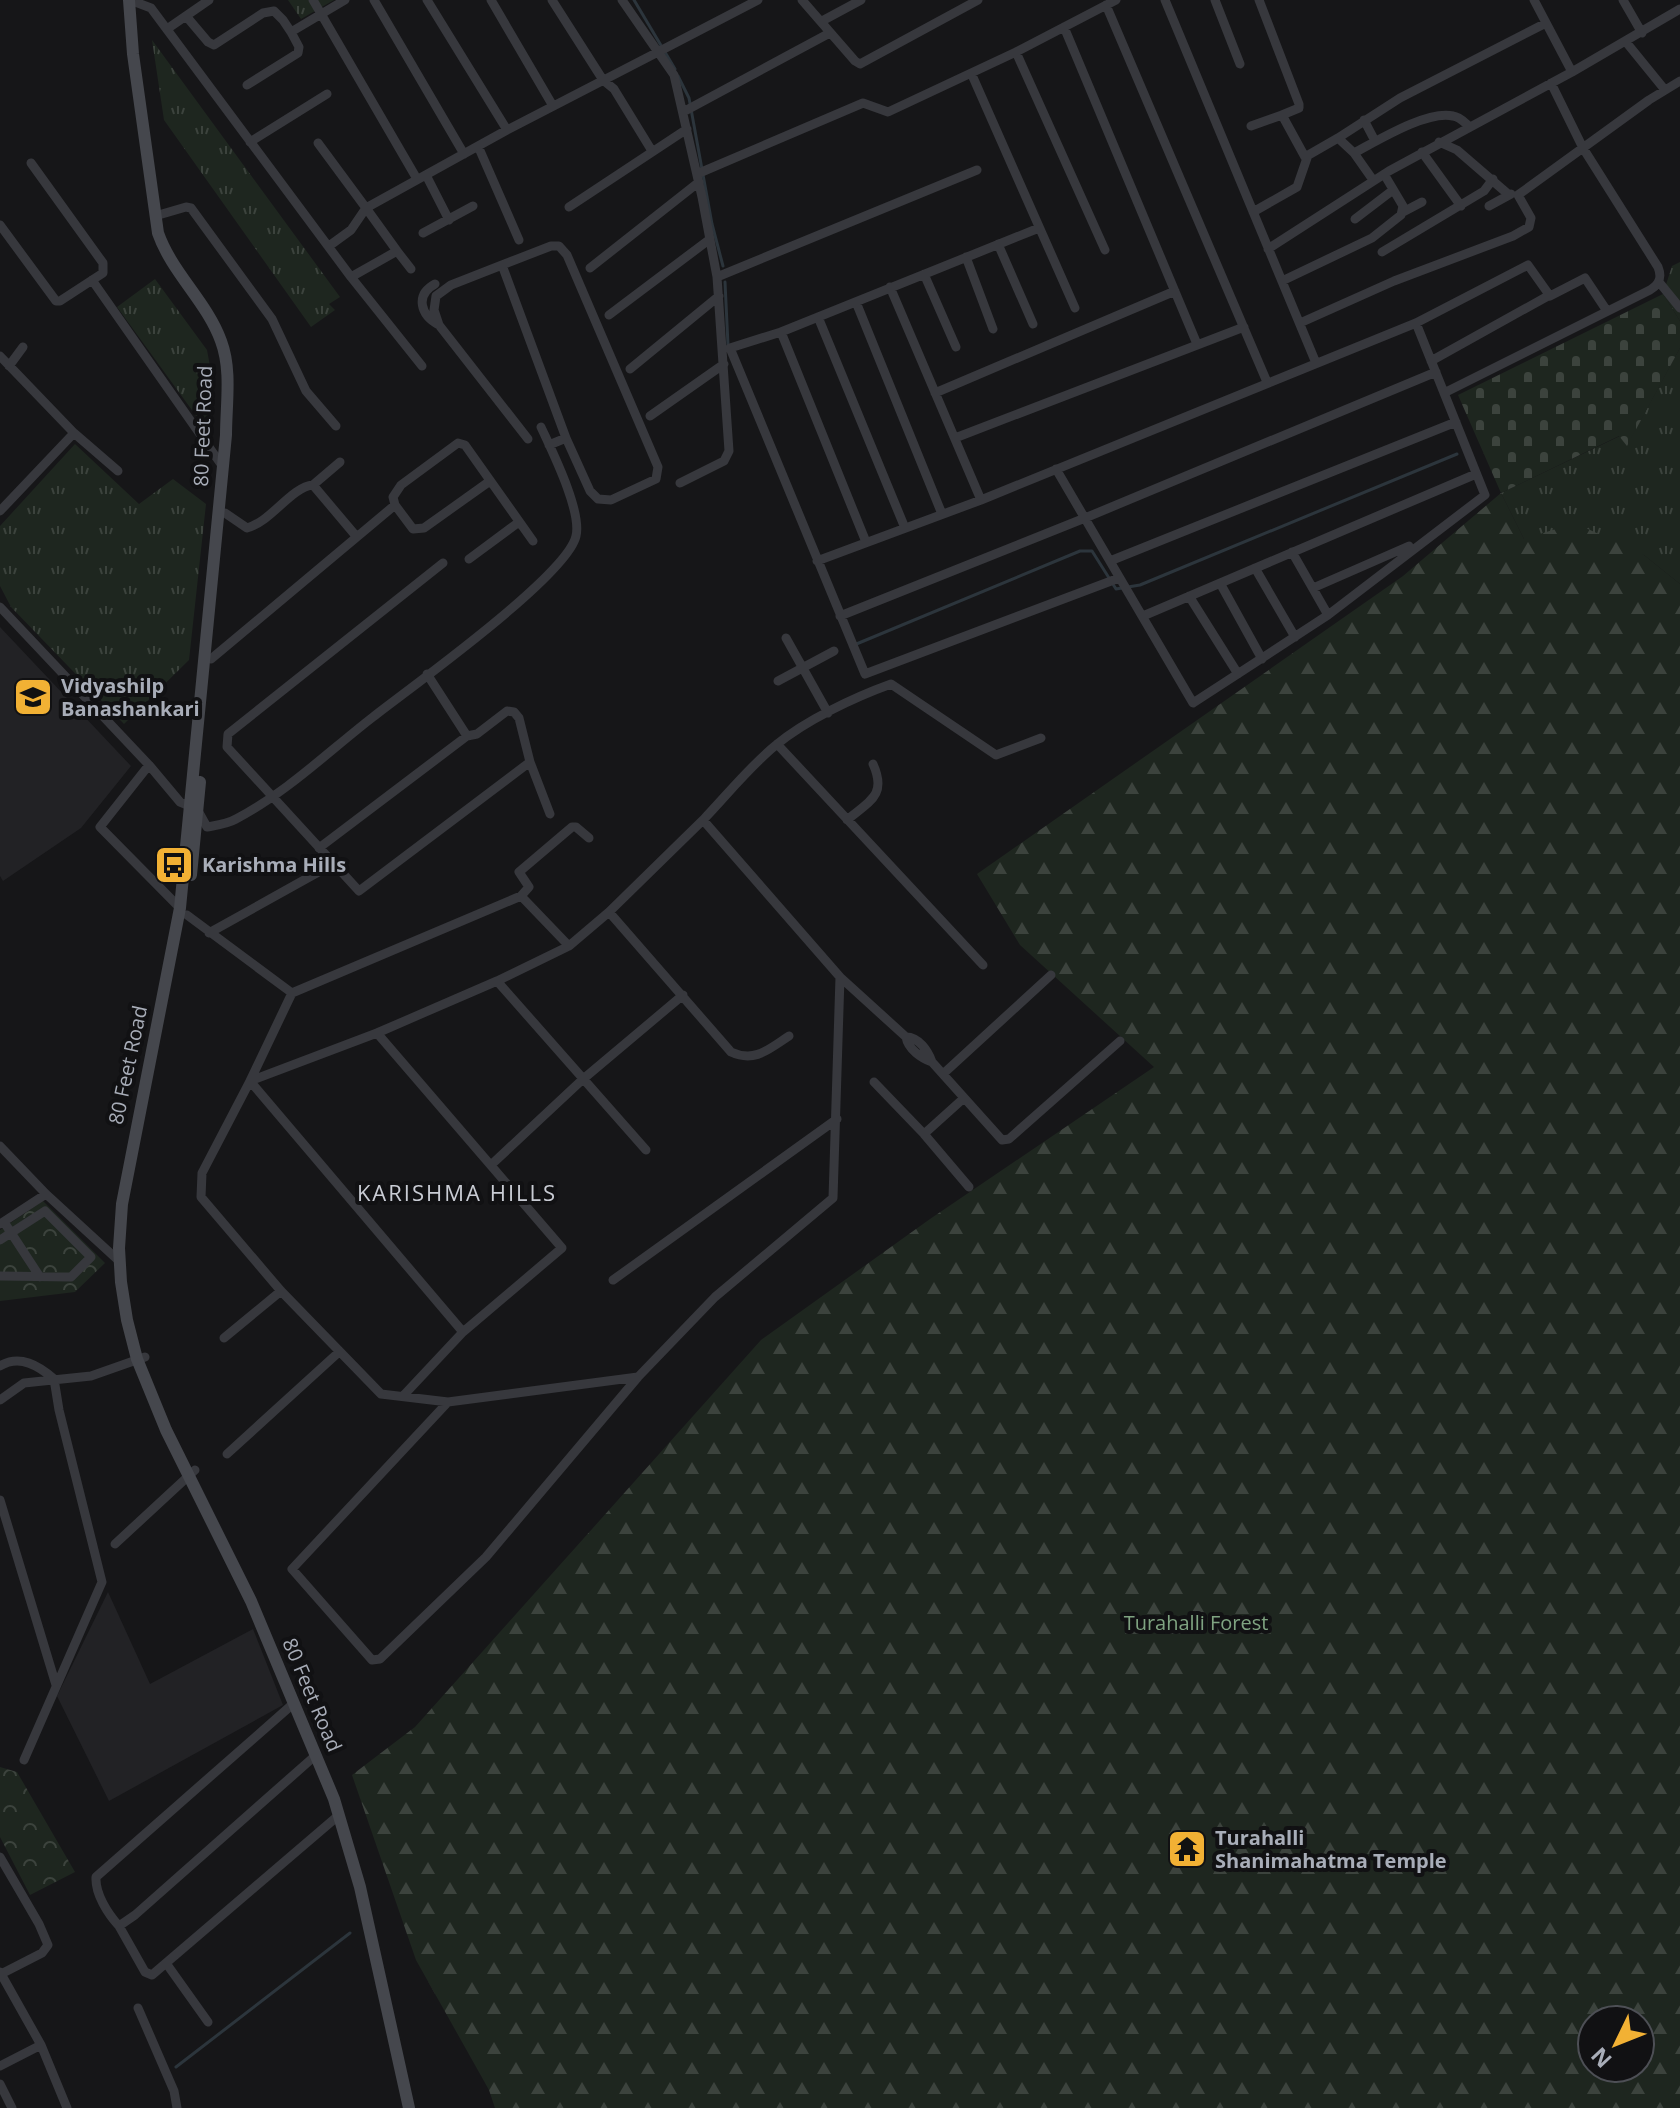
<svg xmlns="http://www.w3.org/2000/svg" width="1680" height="2108" viewBox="0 0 1680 2108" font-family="'Open Sans',sans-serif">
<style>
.built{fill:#222225}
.grass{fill:url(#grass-tufts)}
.forest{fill:url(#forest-firs);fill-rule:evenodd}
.cemetery{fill:url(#cemetery-stones)}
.park{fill:url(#park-crowns)}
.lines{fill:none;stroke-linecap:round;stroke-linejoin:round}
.stream{stroke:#2c353c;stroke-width:3}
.street{stroke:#37383d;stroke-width:9}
.secondary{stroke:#45474d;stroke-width:12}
.labels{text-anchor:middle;stroke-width:8;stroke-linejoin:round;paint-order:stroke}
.street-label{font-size:20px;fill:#a8adb8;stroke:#111113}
.poi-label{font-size:20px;font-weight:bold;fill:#a8adb8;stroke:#111113;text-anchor:start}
.park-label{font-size:20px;fill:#7fa381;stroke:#111113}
.neighbourhood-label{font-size:22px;letter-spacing:2px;fill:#c9ccd4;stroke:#111113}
</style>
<defs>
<pattern id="grass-tufts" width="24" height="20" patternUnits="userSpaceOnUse" patternTransform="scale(2)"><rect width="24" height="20" fill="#1e261f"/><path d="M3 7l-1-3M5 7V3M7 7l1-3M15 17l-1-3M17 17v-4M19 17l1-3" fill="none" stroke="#3c433d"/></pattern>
<pattern id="forest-firs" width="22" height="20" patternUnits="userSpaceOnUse" patternTransform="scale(2)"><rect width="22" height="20" fill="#1e261f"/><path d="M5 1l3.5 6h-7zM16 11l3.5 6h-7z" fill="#3c433d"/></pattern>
<pattern id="cemetery-stones" width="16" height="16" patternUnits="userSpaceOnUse" patternTransform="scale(2)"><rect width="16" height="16" fill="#1e261f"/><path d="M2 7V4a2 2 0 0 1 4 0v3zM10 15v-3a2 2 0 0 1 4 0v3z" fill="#3c433d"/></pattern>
<pattern id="park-crowns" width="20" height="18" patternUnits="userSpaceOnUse" patternTransform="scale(2)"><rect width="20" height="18" fill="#1e261f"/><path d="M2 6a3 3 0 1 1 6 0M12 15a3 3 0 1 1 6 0" fill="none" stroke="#3c433d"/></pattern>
</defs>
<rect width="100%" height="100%" fill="#161618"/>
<!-- built -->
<path class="built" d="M0,627L131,766L81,828L3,881L0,876Z
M108,1592L150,1684L253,1629L283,1705L109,1801L57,1696Z"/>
<!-- grass -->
<path class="grass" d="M288,0H334L301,19Z
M152,40L340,297L329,304L335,310L311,327L164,120Z
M1680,262V321L1663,294L1672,266Z
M155,279L207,350L214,388L210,435L117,307Z
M1680,348V584L1644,555L1524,539L1501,493L1620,436L1627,445Z
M75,444L139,504L173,479L206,504L189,660L124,724L11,607L0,586V526Z"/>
<!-- forest -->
<path class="forest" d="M1501,493L1524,539L1575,523L1644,555L1680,584V2108H495L489,2090L416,1960L352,1775L415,1727L761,1340L930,1219L1154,1067L1020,945L977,874L1403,576ZM1592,2020H1640V2068H1592Z"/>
<!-- cemetery -->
<path class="cemetery" d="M1663,294L1680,321V348L1627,446L1619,436L1501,493L1458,395Z"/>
<!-- park -->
<path class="park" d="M43,1201L105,1263L75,1292L0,1301V1230Z
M0,1767L17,1772L75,1872L30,1895L0,1837Z"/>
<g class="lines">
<!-- stream -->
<path class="stream" d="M634,0L675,69
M678,76L689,98L712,224L723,266
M725,282L728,345
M854,645L1080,551H1092L1116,589L1140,585L1457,454
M176,2067L350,1933"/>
<!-- street -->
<path class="street" d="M130,0L151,8L351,277L397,251L366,208L507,130L658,52L674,75L702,197L717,277L729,451L724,461L680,483
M313,0L417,179
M374,0L464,154
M427,0L507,130
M491,0L553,106
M552,0L603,80L614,89L652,151
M622,0L658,52L758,0
M802,0L855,61L860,64L978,0
M1165,0L1316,363
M1215,0L1240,64
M1259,0L1299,104V108L1282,115L1305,157L1338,138L1354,153L1373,180
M1534,0L1572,72L1680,9
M1623,0L1642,33
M1106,5L1267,382
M186,16L208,42L214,45L263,13L274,11L283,20L291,32L345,0
M822,21L861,0
M1064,27L1197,344
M167,29L209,0
M1626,42L1665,90
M972,75L1075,308
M247,85L298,53L299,47L291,32
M683,112L826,35
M1364,120L1375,141
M1251,126L1282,115
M1338,138L1400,98L1546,23
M250,142L327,94
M1439,142L1457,150L1508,194
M318,143L366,208L351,230L329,246
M478,146L519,240
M1422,152L1461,206
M1354,153C1377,141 1427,110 1453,116C1460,117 1464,122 1469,126
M697,174L863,103L888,112L1016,52
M426,175L449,220
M1489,206L1511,194
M569,207L687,129
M1253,212L1297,187L1307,158
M1403,212L1422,202
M162,214L186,207L191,208L272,319L306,391L336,426
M1355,219L1393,190
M0,225L56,301H60L103,273V263L31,163
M1039,228L781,332L730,348L865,674L1119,578
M423,233L473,206
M998,244L1033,324
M1268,249L1389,171L1572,72
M1105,250L1016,52L1116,0
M397,251L411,269
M1382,252L1484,191L1493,179
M966,257L993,329
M502,265L451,285L436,296L434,310L439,325L528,439
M590,268L699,182
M924,274L956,347
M351,277L422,366
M717,277L977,170
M92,280L223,467
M1282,281L1372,238L1401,215L1403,206L1384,174
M1659,282L1680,308
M435,284C415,295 420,315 439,325
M890,287L981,500
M856,302L942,514
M609,315L710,239
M818,317L905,528
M1300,323L1394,281L1513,236L1529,227L1531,218L1518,195L1649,100L1680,81
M781,332L866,542
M0,356L74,433L0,511
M1431,361L1548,296
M9,366L23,347
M630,369L719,296
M935,393L1175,291
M1444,393L1650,290C1660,284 1662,277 1658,267L1583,148L1551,83
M650,416L724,364
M74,433L118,471
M955,438L1244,327
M549,445L566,438L590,491L598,499L611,500L656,479L658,467L567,255L559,246H551L502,265L566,438
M1056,469L1193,703L1328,615L1485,495L1416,323
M313,485L340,462
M395,505L413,529L424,528L490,481
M225,513L247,528C272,521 291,487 313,485L356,536
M1292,552L1328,615
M469,559L519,522
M817,561L981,500L1416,323L1528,265L1550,296L1585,278L1607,311
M1110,561L1456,422
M443,563L228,734L227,747L359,891L530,762
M1255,568L1295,637
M1220,583L1262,659
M1313,588L1409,546
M1189,596L1238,674
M0,607L149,765L180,802L197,809L207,827C218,825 227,824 236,819C286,793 329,751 373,717C411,687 567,576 576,536C582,511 552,451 541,427
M840,616L1085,518L1436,372
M1143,616L1476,474
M786,638L828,713
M211,659L395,505L393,497L401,485L458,443L465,445L533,541
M427,674L467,736L477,734L507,711L514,712L519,718L530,762L550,814
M778,681L834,651
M777,744L983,965
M149,765L100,827L180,908
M703,820C727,795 750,766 776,745C806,720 855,697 891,684L996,755L1041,738
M847,820C870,801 887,795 873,764
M319,848L467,736
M521,896L529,887L519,872L572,827H576L589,838
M609,912L731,1052C755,1063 769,1049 789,1036
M187,915L292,993L250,1081L463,1332
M209,933L322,870L332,861
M840,977L906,1037C919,1037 928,1051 932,1062L1002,1140L1009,1139L1120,1041
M497,981L646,1150
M292,993L521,896L569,946
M377,1033L562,1248L463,1332L403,1396
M906,1037C908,1049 921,1058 932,1062
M943,1074L1051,975
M874,1082L924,1134
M964,1098L924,1134L969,1187
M0,1146L46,1194L119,1261
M491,1165L582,1080L683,995
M4,1222L40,1277
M0,1224L46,1194
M0,1240L45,1211L91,1257L71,1277L0,1276
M613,1280L837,1119
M224,1338L281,1291
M0,1366C20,1354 39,1366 54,1379L59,1410L102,1582L24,1760
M0,1400L24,1383L91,1376L145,1357
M448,1402L292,1569L372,1660L380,1659L486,1557L638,1377L715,1297L833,1198L840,977L703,820L609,912L569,946L497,981L377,1033L250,1081L202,1173L201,1197L281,1291L381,1394L448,1402L638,1377
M227,1454L339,1352
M0,1500L56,1685
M115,1544L195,1470
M294,1703L96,1877C95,1894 108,1914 119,1926L135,1915L316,1755
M0,1857L39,1924L48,1945L42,1953L1,1974
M119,1926L145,1972L152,1975L339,1815
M166,1963L208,2022
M0,1972L41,2045L67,2108
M138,2008L174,2091L177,2108
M0,2066L41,2045
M0,2084L12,2108"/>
<!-- secondary -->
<path class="secondary" d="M129,0L133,54L158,233C172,273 207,302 221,341C232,370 226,405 226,435L180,908L122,1204L119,1248L121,1282L127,1320L137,1359L166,1430L251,1601L334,1799L360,1887L409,2108
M191,875L200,782"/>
</g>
<!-- icons -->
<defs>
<g id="school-square" transform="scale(2)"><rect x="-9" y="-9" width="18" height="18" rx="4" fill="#f2b134" stroke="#111113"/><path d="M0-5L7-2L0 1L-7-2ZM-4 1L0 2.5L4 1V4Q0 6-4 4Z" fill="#111"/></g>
<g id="bus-square" transform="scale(2)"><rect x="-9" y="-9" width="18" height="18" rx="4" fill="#f2b134" stroke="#111113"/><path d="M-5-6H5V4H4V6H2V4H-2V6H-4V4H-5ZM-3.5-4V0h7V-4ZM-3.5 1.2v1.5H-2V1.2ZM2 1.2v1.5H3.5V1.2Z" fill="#111"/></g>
<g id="temple-square" transform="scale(2)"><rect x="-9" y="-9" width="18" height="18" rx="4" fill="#f2b134" stroke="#111113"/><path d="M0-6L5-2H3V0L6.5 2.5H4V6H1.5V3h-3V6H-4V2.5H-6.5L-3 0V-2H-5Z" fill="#111"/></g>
</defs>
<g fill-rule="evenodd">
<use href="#school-square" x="33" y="697"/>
<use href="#bus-square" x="174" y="865"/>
<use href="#temple-square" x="1187" y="1849"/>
</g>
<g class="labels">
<!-- street labels -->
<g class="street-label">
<text transform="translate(203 426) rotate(-88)" y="7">80 Feet Road</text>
<text transform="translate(128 1065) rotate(-78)" y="7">80 Feet Road</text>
<text transform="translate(312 1695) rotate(67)" y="7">80 Feet Road</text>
</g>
<!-- poi labels -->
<g class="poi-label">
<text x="61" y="693">Vidyashilp<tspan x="61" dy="23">Banashankari</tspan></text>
<text x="202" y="872">Karishma Hills</text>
<text x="1215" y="1845">Turahalli<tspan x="1215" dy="23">Shanimahatma Temple</tspan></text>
</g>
<!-- park labels -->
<g class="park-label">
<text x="1196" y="1630">Turahalli Forest</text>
</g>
<!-- neighbourhood labels -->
<g class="neighbourhood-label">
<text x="457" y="1201">KARISHMA HILLS</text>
</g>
</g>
<!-- north arrow -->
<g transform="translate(1616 2044) rotate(227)"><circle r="38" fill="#111113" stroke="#4d4f55" stroke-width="2"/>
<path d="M0-6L14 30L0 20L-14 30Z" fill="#f2b134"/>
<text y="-12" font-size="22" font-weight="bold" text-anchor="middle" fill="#a8adb8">N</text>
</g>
</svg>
